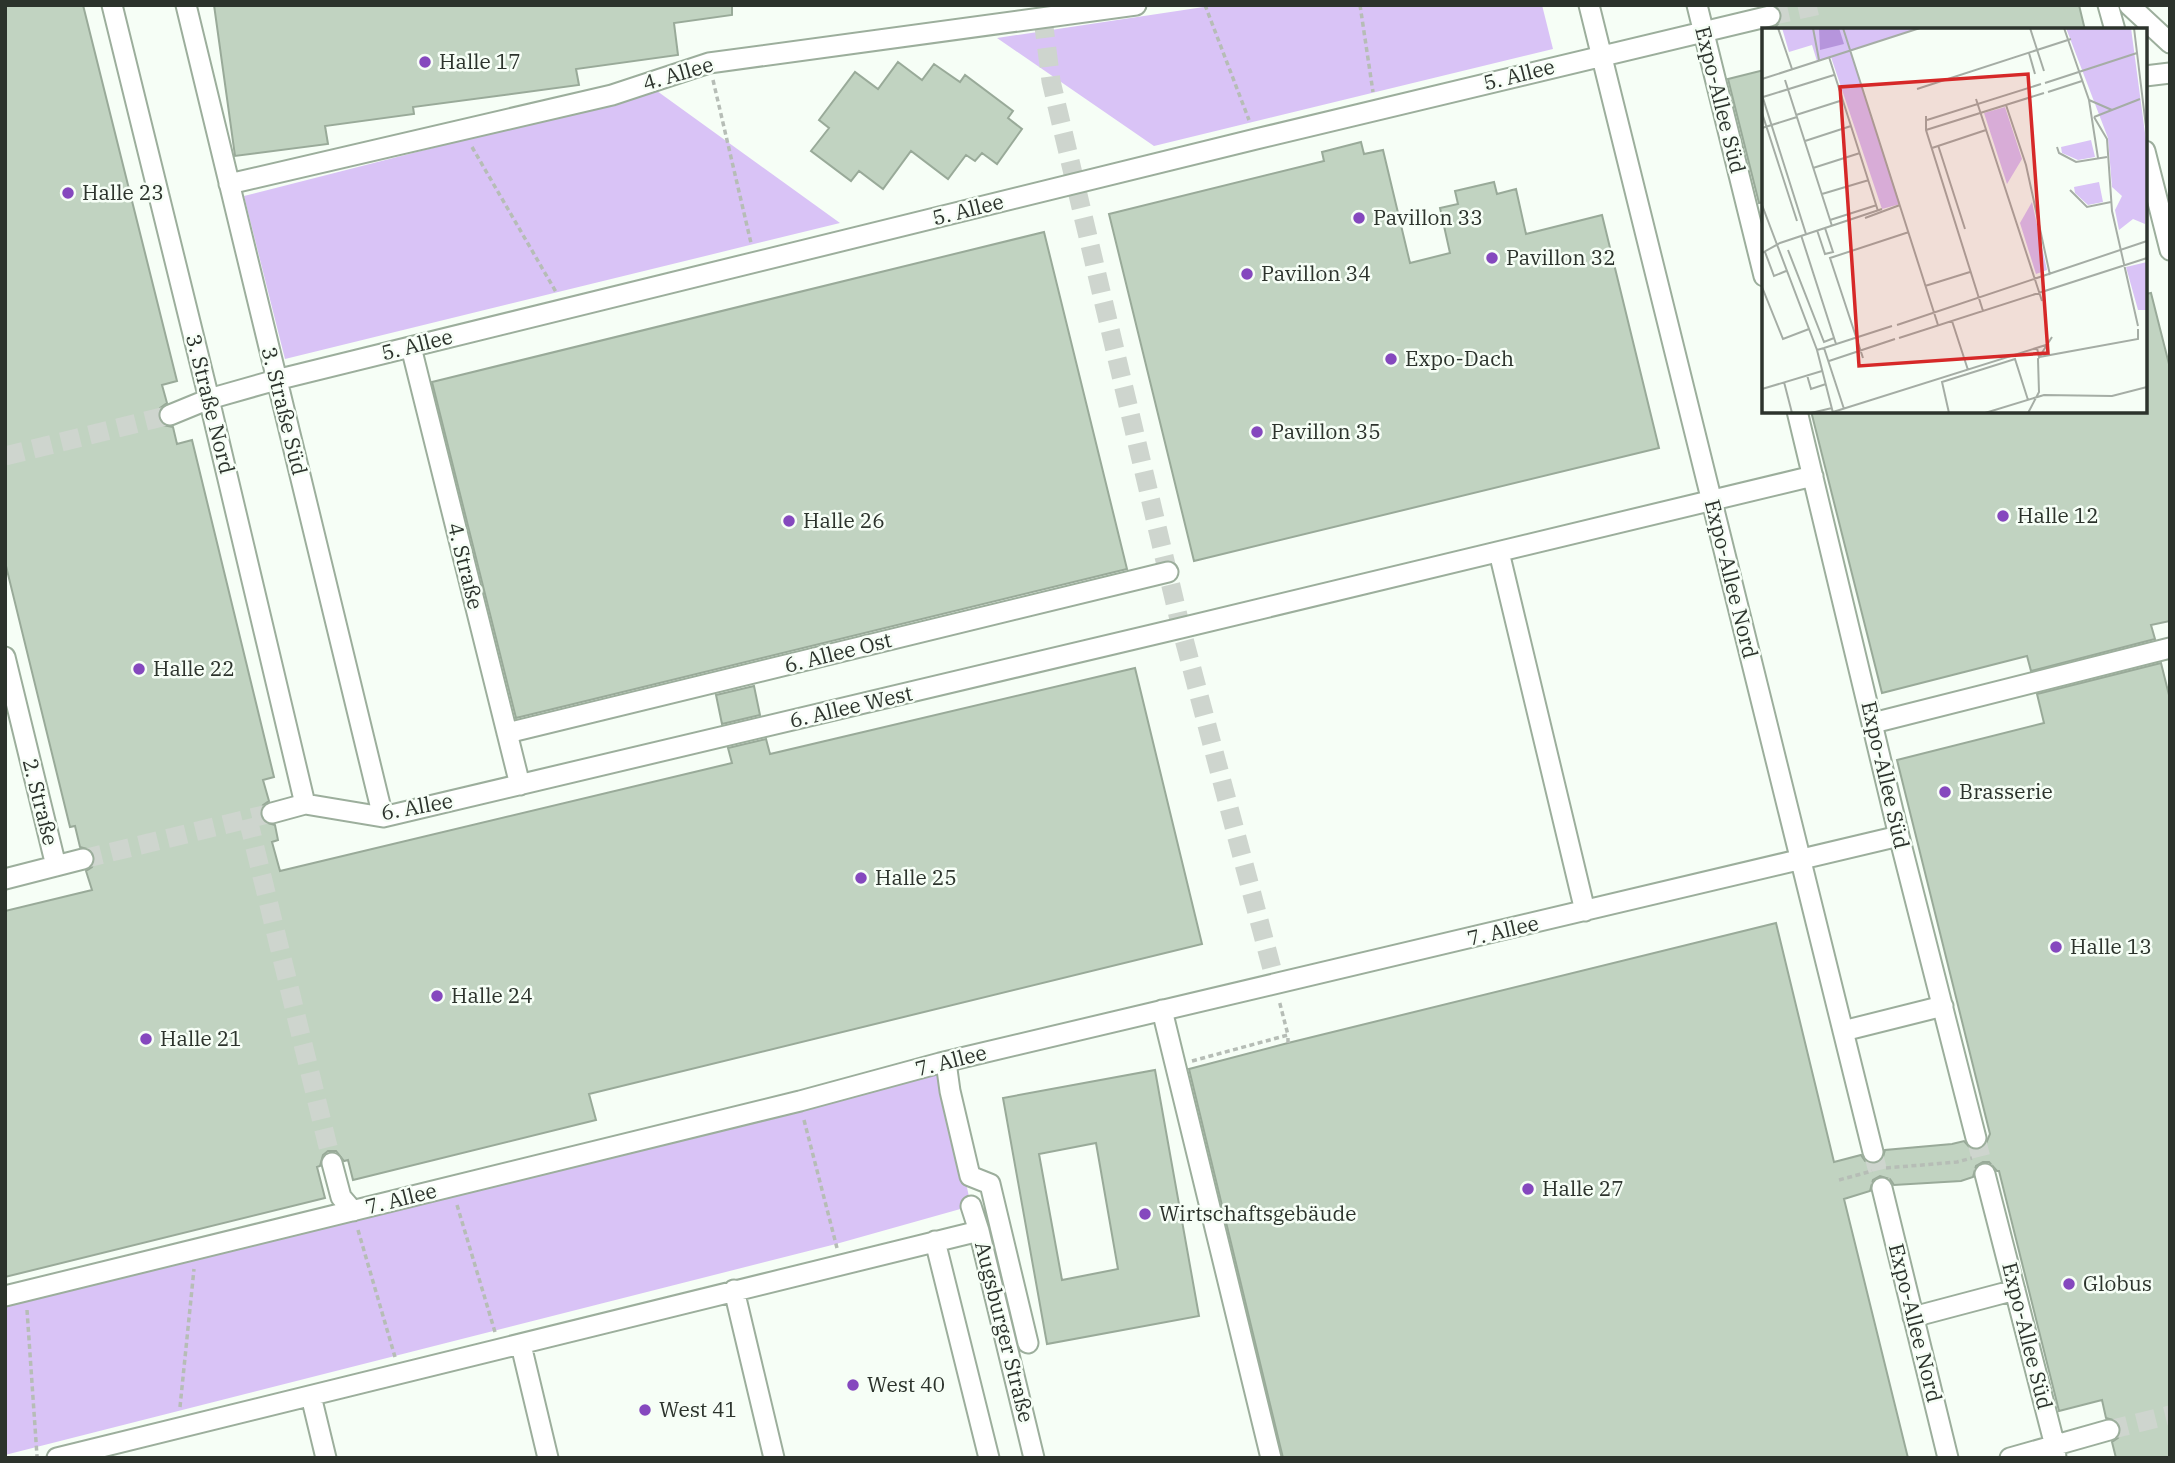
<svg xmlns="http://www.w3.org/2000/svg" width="2175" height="1463" viewBox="0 0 2175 1463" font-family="'IBM Plex Serif',serif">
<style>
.green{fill:#d9c3f6}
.building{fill:#c1d3c1;stroke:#9a9;stroke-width:2;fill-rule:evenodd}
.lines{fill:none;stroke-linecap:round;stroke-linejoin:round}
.minor-tunnel{stroke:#ced5ce;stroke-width:19;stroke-dasharray:19 10;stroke-linecap:butt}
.minor-casing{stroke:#9cae9c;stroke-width:23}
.path{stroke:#b6bdb6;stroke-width:3.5;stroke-dasharray:5 3.5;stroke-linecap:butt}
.minor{stroke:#fff;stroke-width:19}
.poi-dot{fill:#8548be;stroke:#f6fef6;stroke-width:2.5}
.labels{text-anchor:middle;stroke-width:5;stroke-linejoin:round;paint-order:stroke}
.poi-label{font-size:21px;fill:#2c332c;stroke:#f6fef6;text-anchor:start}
.street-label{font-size:21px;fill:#2c332c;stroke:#f6fef6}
.inset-road{fill:none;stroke:#a5ada5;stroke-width:2}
.view{fill:#d62828;fill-opacity:0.15;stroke:#d62828;stroke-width:3.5}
.inset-edge{fill:none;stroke:#2c332c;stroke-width:3.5}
</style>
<rect width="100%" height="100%" fill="#f6fef6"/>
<!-- green -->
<path class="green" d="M1217,5H1542L1553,49L1154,146L997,38Z
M657,91L840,223L285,359L244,196Z
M940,1063L971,1206L836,1244L5,1455V1296Z"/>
<!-- building -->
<path class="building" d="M5,5H83L177,381L162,385L167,403L160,408L158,419L163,425L173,427L177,444L192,440L274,777L263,780L269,801L263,805L260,816L264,822L275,825L278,840L272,842L280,871L732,763L728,748L766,739L770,754L1135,668L1202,944L589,1094L596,1120L353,1180L348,1160L344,1161L336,1151H328L323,1155L320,1166L317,1167L325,1198L5,1277V911L92,890L86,871L92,867L95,857L91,850L80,847L75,826L70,827L5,562Z
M214,5H732V15L674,23L678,55L576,69L579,85L413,107L414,114L325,126L328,144L235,156Z
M1775,5H2079L2085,30H1773L1782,19V13Z
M898,62L922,80L934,64L960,82L965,75L1013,111L1008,118L1022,129L997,164L982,153L975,161L966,155L948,179L911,151L883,189L859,171L851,181L811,151L829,128L819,120L855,72L878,89Z
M1764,70V202L1759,203L1728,79Z
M1361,142L1364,154L1383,150L1410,263L1450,253L1440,208L1458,204L1455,191L1494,182L1497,194L1516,189L1526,234L1602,215L1659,448L1194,561L1109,214L1324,161L1322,152Z
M1044,232L1127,569L516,718L432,382Z
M2151,293L2170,368V621L2151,625L2155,639L2031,671L2027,656L1882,693L1811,411H2145V294Z
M2161,663L2170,699V1458H2116L2112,1442L2118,1438L2121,1427L2117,1421L2106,1418L2102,1400L2059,1411L1999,1171H1997L1989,1162H1983L1976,1166L1973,1177L1961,1181L1894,1185L1890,1179L1880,1176L1873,1180L1870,1191L1844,1199L1908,1458H1283L1189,1069L1288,1043L1776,923L1834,1162L1861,1155L1865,1161L1875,1164L1882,1160L1885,1150L1952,1144L1964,1141L1972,1150H1980L1985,1146L1990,1134L1897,760L2044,723L2037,694Z
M754,686L760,715L722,724L716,695Z
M1155,1070L1199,1316L1047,1344L1003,1098ZM1096,1143L1118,1269L1062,1280L1039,1154Z"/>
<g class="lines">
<!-- minor-tunnel -->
<path class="minor-tunnel" d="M1770,16L1820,5
M1043,19L1051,81L1181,628L1276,984
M5,456L170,415
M248,819L332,1163
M83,859L272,813
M1976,1138L1985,1174
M1873,1152L1882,1188
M2109,1430L2170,1415"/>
<!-- minor casing -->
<g class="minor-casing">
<path id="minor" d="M112,5L209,399L305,804
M186,5L383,817
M1589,5L1873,1152
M1697,5L1764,276
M2108,5L2115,30
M2129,5L2170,43
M2145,76L2170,73
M2145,151L2170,250
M229,184L612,95L709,63L1136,5
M411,347L520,785
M1797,411L1899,836L1976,1138
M170,415L209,399L276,380L1256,139L1770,16
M1499,552L1585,911
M5,657L56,866
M1873,723L2170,648
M507,733L1168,572
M272,813L305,804L383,817L1181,628L1813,476
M5,879L83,859
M1162,1010L1271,1458
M1843,1031L1943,1006
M946,1062L950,1091L970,1176L990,1184L1028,1343
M332,1163L341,1197L353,1211
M1985,1174L2055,1446L2056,1458
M1882,1188L1948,1458
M971,1206L979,1231L1034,1458
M935,1241L989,1458
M734,1290L774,1458
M5,1296L800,1101L940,1063L1899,836
M1913,1317L2015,1290
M521,1345L548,1458
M311,1396L326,1458
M57,1458L979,1231
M2010,1458L2109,1430"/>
</g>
<!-- path -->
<path class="path" d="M1205,5L1249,120
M1360,5L1373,92
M713,80L751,243
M472,147L556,292
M1288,1043V1035
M1192,1061L1288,1035L1279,1000
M804,1120L837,1248
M1886,1168L1957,1162L1972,1158
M1839,1180L1872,1171
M457,1205L495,1332
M358,1230L395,1357
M27,1310L37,1456
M180,1407L194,1269"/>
<!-- minor -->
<use href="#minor" class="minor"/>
</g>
<!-- markers -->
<g class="poi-dot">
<circle cx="425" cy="62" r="7"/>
<circle cx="68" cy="193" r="7"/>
<circle cx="1359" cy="218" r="7"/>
<circle cx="1492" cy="258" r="7"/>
<circle cx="1247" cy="274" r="7"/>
<circle cx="1391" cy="359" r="7"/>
<circle cx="1257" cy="432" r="7"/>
<circle cx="2003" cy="516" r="7"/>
<circle cx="789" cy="521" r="7"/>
<circle cx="139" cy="669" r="7"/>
<circle cx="1945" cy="792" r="7"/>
<circle cx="861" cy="878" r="7"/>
<circle cx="2056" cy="947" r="7"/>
<circle cx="437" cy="996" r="7"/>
<circle cx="146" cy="1039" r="7"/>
<circle cx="1528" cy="1189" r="7"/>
<circle cx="1145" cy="1214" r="7"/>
<circle cx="2069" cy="1284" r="7"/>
<circle cx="853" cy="1385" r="7"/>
<circle cx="645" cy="1410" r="7"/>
</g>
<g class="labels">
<!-- poi labels -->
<g class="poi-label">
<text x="439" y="69">Halle 17</text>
<text x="82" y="200">Halle 23</text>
<text x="1373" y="225">Pavillon 33</text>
<text x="1506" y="265">Pavillon 32</text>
<text x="1261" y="281">Pavillon 34</text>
<text x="1405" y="366">Expo-Dach</text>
<text x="1271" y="439">Pavillon 35</text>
<text x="2017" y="523">Halle 12</text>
<text x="803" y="528">Halle 26</text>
<text x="153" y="676">Halle 22</text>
<text x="1959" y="799">Brasserie</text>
<text x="875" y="885">Halle 25</text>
<text x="2070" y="954">Halle 13</text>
<text x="451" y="1003">Halle 24</text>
<text x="160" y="1046">Halle 21</text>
<text x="1542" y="1196">Halle 27</text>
<text x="1159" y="1221">Wirtschaftsgebäude</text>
<text x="2083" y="1291">Globus</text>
<text x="867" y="1392">West 40</text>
<text x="659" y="1417">West 41</text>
</g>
<!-- street labels -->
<g class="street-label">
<text transform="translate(678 74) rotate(-16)" y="7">4. Allee</text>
<text transform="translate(1519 75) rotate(-14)" y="7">5. Allee</text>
<text transform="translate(1720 100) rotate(76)" y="7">Expo-Allee Süd</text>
<text transform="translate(968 210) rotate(-14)" y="7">5. Allee</text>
<text transform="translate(417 345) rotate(-14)" y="7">5. Allee</text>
<text transform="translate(210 404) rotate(76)" y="7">3. Straße Nord</text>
<text transform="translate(284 411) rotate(76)" y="7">3. Straße Süd</text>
<text transform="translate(465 566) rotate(76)" y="7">4. Straße</text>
<text transform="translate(1731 579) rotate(76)" y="7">Expo-Allee Nord</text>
<text transform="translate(838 653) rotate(-14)" y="7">6. Allee Ost</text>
<text transform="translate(851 707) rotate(-13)" y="7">6. Allee West</text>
<text transform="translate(1885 775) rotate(77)" y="7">Expo-Allee Süd</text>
<text transform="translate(40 802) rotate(76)" y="7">2. Straße</text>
<text transform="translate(417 807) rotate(-10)" y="7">6. Allee</text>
<text transform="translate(1503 931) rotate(-13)" y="7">7. Allee</text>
<text transform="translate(951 1061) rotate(-14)" y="7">7. Allee</text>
<text transform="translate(401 1199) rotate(-14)" y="7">7. Allee</text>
<text transform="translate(1915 1323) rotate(76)" y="7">Expo-Allee Nord</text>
<text transform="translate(1004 1332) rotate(76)" y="7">Augsburger Straße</text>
<text transform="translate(2027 1336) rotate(76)" y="7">Expo-Allee Süd</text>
</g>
</g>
<!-- overview -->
<g transform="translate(1762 28)">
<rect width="385" height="385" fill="#f6fef6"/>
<path d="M20,0H158L88,23L138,176L120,181L69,29L55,33L50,17L27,24ZM304,0H369L385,120L383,196L371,191L357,202L353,182L360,168L350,159L346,110ZM243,79L260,131L245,156L222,85ZM329,112L333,129L316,132L300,125L299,119ZM337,154L341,174L326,177L313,165L312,159ZM270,174L285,242L274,246L258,195ZM385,234V282H376L364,239Z" fill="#d9c3f6"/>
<path d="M57,0H77L82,16L58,22Z" fill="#b695dc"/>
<path class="inset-road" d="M16,0L30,41M51,0L57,32M81,0L176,297M268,0L282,43M302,0L327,72L336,130M372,0L385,107M267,25L273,46M67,29L116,183M0,51L158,0M23,52L70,198M283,55L375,25M155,61L309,11M286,64L320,53M0,67L44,206M1,69L72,47M214,71L280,273M327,72L350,82M244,77L264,137L288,247M0,85L35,193M34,87L81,72M164,88V102L221,283M332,89L345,111L350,183L376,298M332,89L378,71M165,92L279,56M0,100L35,89M164,102L282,65M43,113L89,98M176,117L203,201M295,119L297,125L314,134L345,129M170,120L224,102M51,140L98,125M308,162L325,179L349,174M60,166L107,152M0,177L55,322L71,385M103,190L138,177M68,192L115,177M55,202L63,226L71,224L63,200M39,207L74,316M26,222L62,314L72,310M3,224L12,248L24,243M0,225L18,215L120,181M163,258L208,244M0,259L21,311L47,301M190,293L206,342M135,297L385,213M137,310L385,230M62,320L130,298M275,320L277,329L376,311V301M55,322L62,320L82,381M101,330L68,230L147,204M67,333L133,311M45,347L49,361L64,356M22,354L30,385M0,361L60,343M71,384L287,316M49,385L70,380M187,385L180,354L253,331L266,372M223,385L282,367L350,368L385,359M266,385L277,364L276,331L290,309"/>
<path class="view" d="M266,46L286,325L97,338L78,59Z"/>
<rect width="385" height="385" class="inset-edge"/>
</g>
<!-- border -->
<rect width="2175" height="1463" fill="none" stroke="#2c332c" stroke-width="14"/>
</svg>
